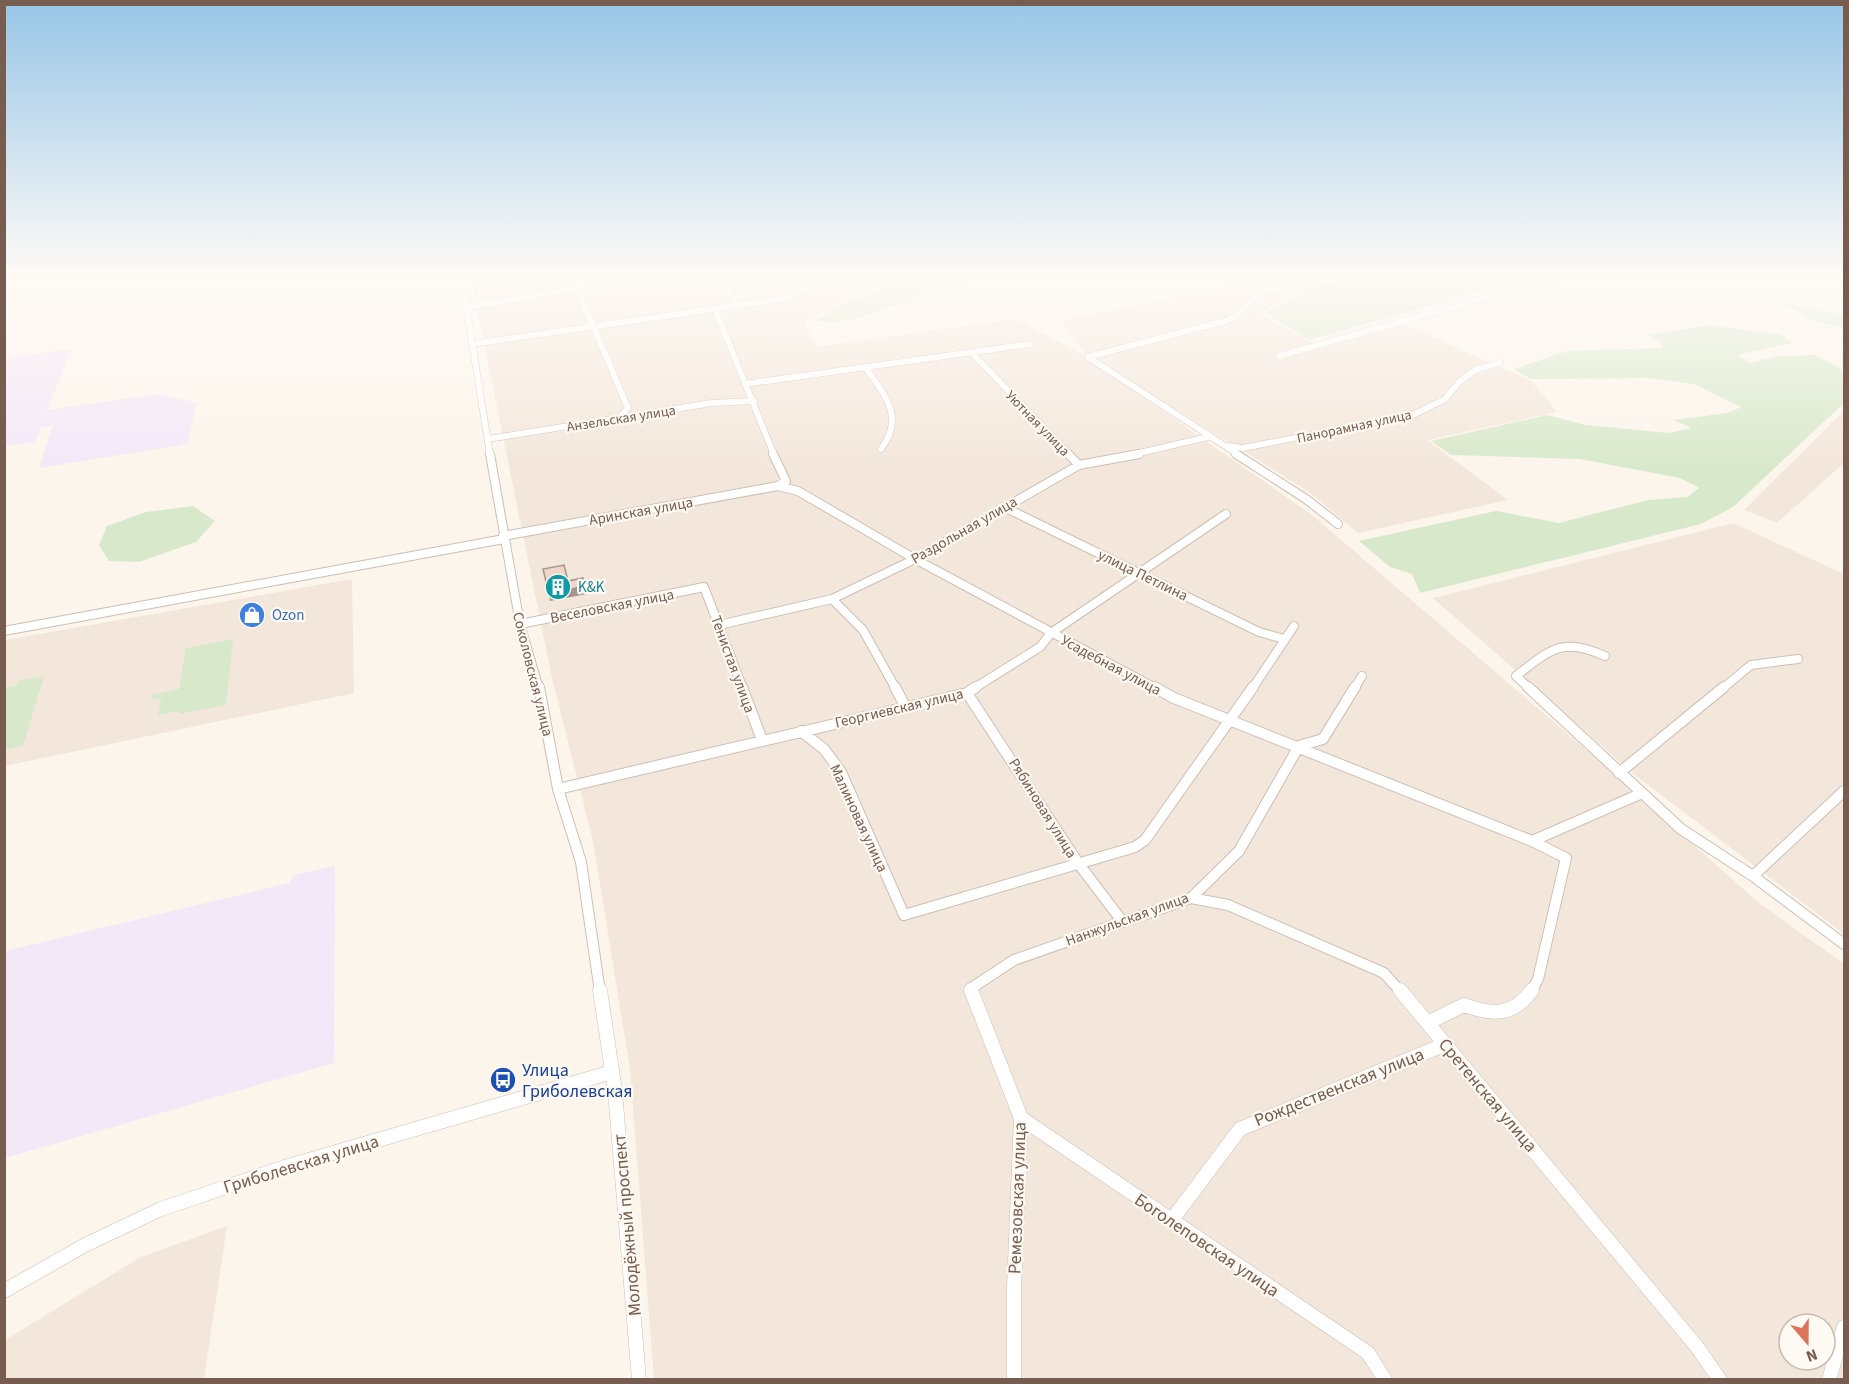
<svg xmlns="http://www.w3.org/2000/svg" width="1849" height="1384" viewBox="0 0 1849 1384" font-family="'Source Sans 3',sans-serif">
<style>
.residential{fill:#f3e7db;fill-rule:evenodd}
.education{fill:#f2e8f8}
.green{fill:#d8e9cb}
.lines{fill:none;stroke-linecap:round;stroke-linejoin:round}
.street-far3-casing{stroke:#cebeb2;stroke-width:7}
.street-far2-casing{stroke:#cebeb2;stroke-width:10}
.street-far1-casing{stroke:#cebeb2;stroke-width:12}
.street-casing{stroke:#cebeb2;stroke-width:15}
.street-far3{stroke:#fff;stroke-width:6}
.street-far2{stroke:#fff;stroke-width:8}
.street-far1{stroke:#fff;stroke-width:10}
.street{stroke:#fff;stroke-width:14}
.shaded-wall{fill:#a7958b}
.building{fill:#efd5c6;stroke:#a7958b;stroke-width:1.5}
.labels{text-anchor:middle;stroke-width:4.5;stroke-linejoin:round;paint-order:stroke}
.far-street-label{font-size:14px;fill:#765d50;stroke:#fef9f3}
.street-label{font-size:15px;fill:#765d50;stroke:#fef9f3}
.culture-label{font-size:15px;fill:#0d838f;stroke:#fef9f3;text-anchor:start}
.shop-label{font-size:15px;fill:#366cbe;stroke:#fef9f3;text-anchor:start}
.near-transit-label{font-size:18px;fill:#164399;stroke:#fef9f3;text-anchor:start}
.near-street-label{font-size:18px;fill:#765d50;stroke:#fef9f3}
</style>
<rect width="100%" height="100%" fill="#fcf5ec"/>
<!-- residential -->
<path class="residential" d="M470,274H878L884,281L804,322L816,347L1015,319L1080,353L1312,515L1611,771L1759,903L1844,964V1379H654L630,1069L593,841L552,678ZM1789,1324H1825V1360H1789Z
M1291,274L1310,283L1260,314L1313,343L1400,322L1531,381L1557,412L1427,440L1508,500L1358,533L1308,491L1086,354L1061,320Z
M1844,411V463L1777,523L1744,510Z
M1733,523L1844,574V934L1635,775L1433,598Z
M352,579L354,693L5,766V640Z
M227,1226L204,1379H5V1340L141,1257Z"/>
<!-- education -->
<path class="education" d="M72,349L47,410L158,394L197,403L187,444L39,468L53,425L41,427L35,442L5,446V358Z
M335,866L334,1063L5,1158V951L289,883L294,875Z"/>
<!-- green -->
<path class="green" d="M916,274H992L854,319L837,322L814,321L852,300L885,289L893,278Z
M1380,274H1541L1309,340L1265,313L1313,286Z
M1781,302L1844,316V328L1815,321Z
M1707,325L1779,334L1792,343L1737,355L1750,363L1778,356L1815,355L1844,371V403L1733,507L1701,524L1420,593L1412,574L1390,567L1359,541L1496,511L1559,523L1648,500L1688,497L1699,488L1680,478L1580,459L1451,455L1431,441L1547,415L1586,425L1669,433L1691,428L1674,420L1728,413L1741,407L1694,384L1648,378L1531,379L1514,369L1567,351L1661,348V342L1648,335Z
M193,506L215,521L196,542L139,562L109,561L99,545L107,526L146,512Z
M233,639L226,705L179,714V711L158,715L161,698L151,700L152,695L179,689L186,648Z
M44,676L23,746L5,750V688L16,686L17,681Z"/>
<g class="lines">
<!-- street-far3 casing -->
<g class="street-far3-casing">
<path id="street-far3" d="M461,274L490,455
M571,274L628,408L619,418
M718,274L734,300V306
M467,307L661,274
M715,309L774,455
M472,344L789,298L810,284L804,274
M973,354L1070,455
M1279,356L1474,301L1583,274
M1088,357L1239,455
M1088,357L1225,321L1234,317L1263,291L1293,284
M866,368C885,396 905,417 881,449
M745,384L1031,344
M488,439L712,403L754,401
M1229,446L1243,448L1413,415L1445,399L1459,382L1475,370L1500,363
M1131,455L1208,437"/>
</g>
<!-- street-far2 casing -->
<g class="street-far2-casing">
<path id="street-far2" d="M490,454L520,624L539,689
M773,454L786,481L778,486
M1068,454L1079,465
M1236,454L1306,499L1338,524
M1004,507L1259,632L1284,639
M503,536L778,486L798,491L915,559L1157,689
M832,599L863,630L896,689
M520,624L704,587L743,689
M719,625L832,599L915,559L1079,465L1139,454
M4,631L504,539
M973,689L1040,647L1051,633L1226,514
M1252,689L1294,626
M1354,689L1362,676
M1530,689L1516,676C1550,650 1562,636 1605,656
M1722,689L1751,665L1798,659"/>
</g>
<!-- street-far1 casing -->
<g class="street-far1-casing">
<path id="street-far1" d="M539,687L558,789L581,862L600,992
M742,687L762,740
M895,687L905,706
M1154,687L1174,698L1532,841L1640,794
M1528,687L1681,829L1753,876L1844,944
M967,693L1078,863L1122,921
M801,731L824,749L841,772L904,915L1135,847L1145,840L1253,687
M1619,773L1724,687
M558,789L967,693L976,687
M1753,876L1844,791
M1191,898L1228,905L1384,973L1401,992
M971,992L970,989L1014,960L1191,898L1239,851L1299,746L1323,739L1355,687
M1531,992L1538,979L1566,858L1532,841"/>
</g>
<!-- street casing -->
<g class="street-casing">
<path id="street" d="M600,990L615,1091L639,1380
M971,990L1021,1118L1014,1288V1380
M1400,990L1697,1347L1720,1380
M1429,1022L1464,1005C1492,1015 1513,1017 1532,990
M1021,1118L1368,1353L1385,1380
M1171,1221L1240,1129L1446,1044
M4,1291L85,1245L161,1209L285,1167L612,1072
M1829,1380L1844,1327"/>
</g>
<!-- street-far3 -->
<use href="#street-far3" class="street-far3"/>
<!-- street-far2 -->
<use href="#street-far2" class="street-far2"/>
<!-- street-far1 -->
<use href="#street-far1" class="street-far1"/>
<!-- street -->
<use href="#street" class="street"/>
</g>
<!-- shaded-wall -->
<path class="shaded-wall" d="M585,586L587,594L550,601L549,594Z"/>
<!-- building -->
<path class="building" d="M564,565L568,581L583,578L585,586L549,594L543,569Z"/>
<!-- sky -->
<linearGradient id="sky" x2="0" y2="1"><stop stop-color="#98c6e7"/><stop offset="0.59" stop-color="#fefaf6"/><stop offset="1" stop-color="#fefaf6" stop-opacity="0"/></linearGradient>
<rect width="1849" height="468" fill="url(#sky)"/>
<!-- icons -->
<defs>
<g id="building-disc" transform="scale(1.35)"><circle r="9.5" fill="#0f9aa8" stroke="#fef9f3"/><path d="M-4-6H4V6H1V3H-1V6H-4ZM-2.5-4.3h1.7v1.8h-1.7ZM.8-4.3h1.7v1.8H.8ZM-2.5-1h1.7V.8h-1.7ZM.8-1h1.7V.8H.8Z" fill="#fff"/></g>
<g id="shop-disc" transform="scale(1.35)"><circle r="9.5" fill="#3f7fe0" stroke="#fef9f3"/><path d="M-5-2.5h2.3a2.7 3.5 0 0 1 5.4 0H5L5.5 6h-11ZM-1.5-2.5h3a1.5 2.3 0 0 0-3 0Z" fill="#fff"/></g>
<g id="bus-disc" transform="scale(1.35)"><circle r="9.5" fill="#1a4fb4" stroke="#fef9f3"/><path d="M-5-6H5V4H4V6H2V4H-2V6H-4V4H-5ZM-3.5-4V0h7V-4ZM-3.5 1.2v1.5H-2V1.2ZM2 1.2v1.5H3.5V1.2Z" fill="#fff"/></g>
</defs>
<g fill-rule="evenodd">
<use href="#building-disc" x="558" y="587"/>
<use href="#shop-disc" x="252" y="615"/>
<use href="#bus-disc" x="503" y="1080"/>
</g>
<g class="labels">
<!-- far-street labels -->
<g class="far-street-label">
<text transform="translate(621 418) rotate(-9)" y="5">Анзельская улица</text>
<text transform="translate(1038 423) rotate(46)" y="5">Уютная улица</text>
<text transform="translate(1354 426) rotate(-12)" y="5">Панорамная улица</text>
</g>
<!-- street labels -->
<g class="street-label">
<text transform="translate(641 511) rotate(-10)" y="5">Аринская улица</text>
<text transform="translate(964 530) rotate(-30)" y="5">Раздольная улица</text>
<text transform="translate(1143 575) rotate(26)" y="5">улица Петлина</text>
<text transform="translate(612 606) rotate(-11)" y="5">Веселовская улица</text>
<text transform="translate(733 664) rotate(70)" y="5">Тенистая улица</text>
<text transform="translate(1111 665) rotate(28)" y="5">Усадебная улица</text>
<text transform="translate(533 674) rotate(76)" y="5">Соколовская улица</text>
<text transform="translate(899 708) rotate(-13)" y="5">Георгиевская улица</text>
<text transform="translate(1043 808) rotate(58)" y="5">Рябиновая улица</text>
<text transform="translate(859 818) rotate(65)" y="5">Малиновая улица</text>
<text transform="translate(1127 919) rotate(-20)" y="5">Нанжульская улица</text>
</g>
<!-- culture labels -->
<g class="culture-label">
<text x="578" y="592">K&amp;K</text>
</g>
<!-- shop labels -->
<g class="shop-label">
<text x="272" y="620">Ozon</text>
</g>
<!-- near-transit labels -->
<g class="near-transit-label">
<text x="522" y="1076">Улица<tspan x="522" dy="21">Гриболевская</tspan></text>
</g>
<!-- near-street labels -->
<g class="near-street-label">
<text transform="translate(1339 1087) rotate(-22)" y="6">Рождественская улица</text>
<text transform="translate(1488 1095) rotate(50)" y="6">Сретенская улица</text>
<text transform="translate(301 1164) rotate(-17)" y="6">Гриболевская улица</text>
<text transform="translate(1017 1198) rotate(-88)" y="6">Ремезовская улица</text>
<text transform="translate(627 1225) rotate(-95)" y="6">Молодёжный проспект</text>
<text transform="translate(1207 1245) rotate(34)" y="6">Боголеповская улица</text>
</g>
</g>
<!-- border -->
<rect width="1849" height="1384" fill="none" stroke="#765d50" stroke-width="12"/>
<!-- north arrow -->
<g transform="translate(1807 1342) rotate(160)"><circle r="28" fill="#fef9f3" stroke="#c8bbb2" stroke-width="1.5"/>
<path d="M0-4.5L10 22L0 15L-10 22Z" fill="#dc755b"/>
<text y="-9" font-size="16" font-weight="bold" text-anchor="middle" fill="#765d50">N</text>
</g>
</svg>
